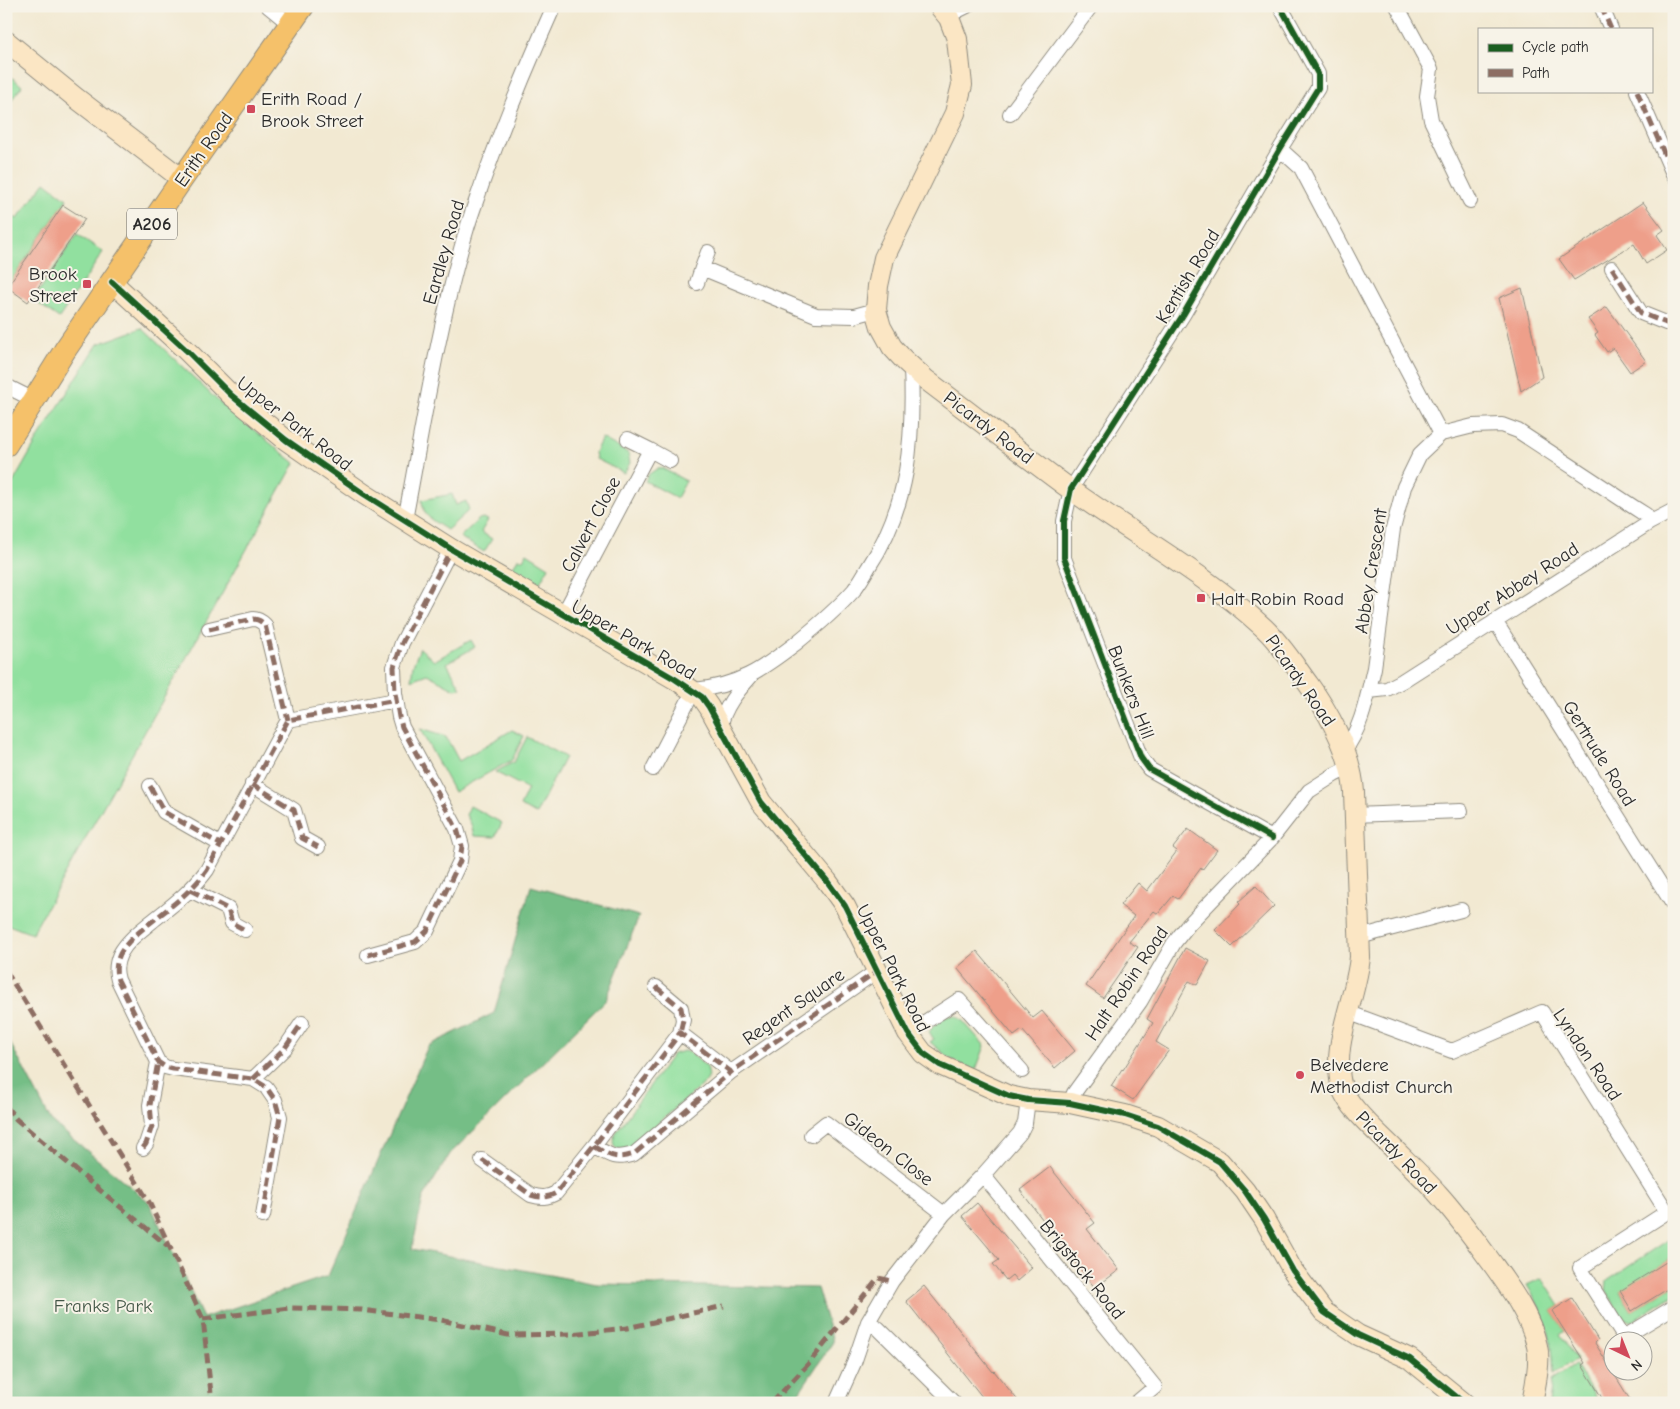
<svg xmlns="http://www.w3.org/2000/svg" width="1680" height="1409" viewBox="0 0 1680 1409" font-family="'Comic Neue',sans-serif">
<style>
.green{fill:#91e09f;stroke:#5e8665}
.forest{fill:#74be86;stroke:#507458}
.building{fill:#ee9f8a}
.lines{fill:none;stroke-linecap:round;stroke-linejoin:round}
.street-casing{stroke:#8e8a7e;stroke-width:16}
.secondary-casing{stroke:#8e8a7e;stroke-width:22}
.primary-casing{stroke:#8e8a7e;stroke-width:24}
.street{stroke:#fff;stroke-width:14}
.secondary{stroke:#fbe6c4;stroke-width:20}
.primary{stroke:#f5c16b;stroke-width:22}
.quiet{stroke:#8d6e63;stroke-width:5;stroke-dasharray:10 5;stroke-linecap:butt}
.cycleway-casing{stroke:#f7f3e8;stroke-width:9}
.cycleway{stroke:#1b5e20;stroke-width:6}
.poi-dot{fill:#d1495b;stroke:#f7f3e8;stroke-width:2}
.labels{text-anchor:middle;stroke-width:4;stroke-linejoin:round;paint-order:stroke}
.shield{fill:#f7f3e8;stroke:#686764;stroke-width:1}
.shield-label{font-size:18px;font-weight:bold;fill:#2b2b2b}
.poi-label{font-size:19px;fill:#2b2b2b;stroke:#f7f3e8;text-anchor:start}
.street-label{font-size:19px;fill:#2b2b2b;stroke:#f7f3e8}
.park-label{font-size:19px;fill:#445848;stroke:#f7f3e8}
</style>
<rect width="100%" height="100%" fill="#f7f3e8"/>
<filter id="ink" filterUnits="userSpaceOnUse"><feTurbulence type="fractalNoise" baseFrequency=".02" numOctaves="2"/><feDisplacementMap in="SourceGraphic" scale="10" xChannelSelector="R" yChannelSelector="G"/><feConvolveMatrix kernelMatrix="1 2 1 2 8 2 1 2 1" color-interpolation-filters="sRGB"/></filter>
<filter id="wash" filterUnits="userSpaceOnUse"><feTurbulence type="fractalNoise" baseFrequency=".0096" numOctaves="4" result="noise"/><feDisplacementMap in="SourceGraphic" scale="20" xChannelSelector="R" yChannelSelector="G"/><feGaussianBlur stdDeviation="1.12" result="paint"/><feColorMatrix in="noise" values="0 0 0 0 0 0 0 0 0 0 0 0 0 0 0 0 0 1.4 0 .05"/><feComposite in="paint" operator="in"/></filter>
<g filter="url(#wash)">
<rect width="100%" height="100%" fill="#f2e9d2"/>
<!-- green -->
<path class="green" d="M6,72L22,86L11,101L6,97Z
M45,182L67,199L6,288V212L17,219Z
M77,234L103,252L59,318L33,300Z
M142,328L218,401L295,463L32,934L6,924V495L39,437L98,344Z
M602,438L628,453L630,463L624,473L596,459L595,452Z
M658,468H662L686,481L677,498L645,481L649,474Z
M452,494L456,505L466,501L469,510L447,530C434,521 423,518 422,500Z
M483,518L488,520L481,532L492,539L484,552L460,537L479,519Z
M527,553L549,567L539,584L512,568L518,559H523Z
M471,640L475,647L447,663L461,688L455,689L427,674L411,680L413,665L420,648L434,661Z
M420,729L446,737L459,761L512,730L524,736L512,760L454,792Z
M527,737L565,757L536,814L520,806L528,789L495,772L514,762Z
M470,806L502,823L495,837L474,836L471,824L466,815Z
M948,1016H956L962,1020L985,1046L975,1072L949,1058L930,1042L934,1039L929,1033C933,1025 939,1019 948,1016Z
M684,1051L690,1053L707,1067L709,1076L706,1082L627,1150L622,1151L617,1149C611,1143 613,1138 617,1131L673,1054Z
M1674,1236V1257L1620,1292L1632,1311L1674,1285V1295L1633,1321H1630L1623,1318L1606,1291L1607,1281Z
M1542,1278L1560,1306L1552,1311L1565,1331L1560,1335L1576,1359L1553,1374C1555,1341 1544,1313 1527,1285Z
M1575,1364L1599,1403H1549L1552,1380Z"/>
<!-- forest -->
<path class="forest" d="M531,886L639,916L606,1000L450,1154L423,1198L412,1249L597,1284L817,1288L833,1342L792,1403H6V1035L51,1121L149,1202L203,1318L328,1276L428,1046L494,1013Z"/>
<g id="blocks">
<!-- building -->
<path class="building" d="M1643,202L1664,230L1657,235L1667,250L1646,264L1634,244L1574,280L1559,259Z
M63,205L85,219L28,302L7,287Z
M1522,288L1542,377L1521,391L1499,298Z
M1607,307L1646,361L1630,372L1613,348L1607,352L1595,335L1598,333L1588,319Z
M1188,829L1217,850L1202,870L1201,868L1178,899L1173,896L1158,914L1154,911L1129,942L1138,947L1103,998L1086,986L1134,916L1120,905L1138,883L1147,891L1177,851L1173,848Z
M1256,886L1274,906L1232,947L1215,930L1240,904L1238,902Z
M1185,948L1210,961L1197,985L1189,981L1156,1042L1169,1050L1133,1100L1111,1086L1122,1069L1123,1070L1153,1023L1147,1019Z
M977,951L1033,1018L1042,1011L1075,1051L1055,1068L1022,1030L1014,1036L957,968Z
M1050,1167L1095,1223L1087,1229L1119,1270L1095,1288L1020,1190Z
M977,1203L1032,1268L1017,1281L1012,1275L1006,1280L993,1264L999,1260L962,1216Z
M1674,1257V1285L1632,1311L1620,1291Z
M924,1286L993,1372L994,1371L1020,1403H987L906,1301Z
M1572,1298L1598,1340L1595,1343L1632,1403H1605L1582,1365L1585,1363L1552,1311Z"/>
</g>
</g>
<g filter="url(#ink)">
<use href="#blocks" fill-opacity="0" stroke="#8e8a7e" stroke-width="1"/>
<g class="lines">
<!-- street casing -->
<g class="street-casing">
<path id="street" d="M268,6L290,24
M1397,6L1431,69L1427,96L1431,120L1470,201
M1601,6L1611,29
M949,18L953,13L967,6
M1637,91L1674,176
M1010,114L1091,6
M1280,149L1301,168L1441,434
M702,268L708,252
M1612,268L1641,313L1666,323L1674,321
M697,283L702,268L816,315L854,316L876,310
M6,386L34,400
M628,439L650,450
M405,520C423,425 438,328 465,235C470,217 477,199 483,181C504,122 528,64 554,6
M563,615L650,450L670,461
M1495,621L1674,906
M209,629L253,619C258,619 261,621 265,625L288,720
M1369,691L1387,689L1402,681L1649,523L1674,510
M720,728C724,707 737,692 751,676
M1344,751C1362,728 1367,697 1374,668L1393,529L1404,487L1420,454L1441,434L1473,426L1502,425L1518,431L1635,508L1646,515L1649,523
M653,769L694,690C738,686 761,670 795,644C816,627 836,610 854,590C859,583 864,575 868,568C909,506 914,439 911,367
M252,784L294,810L302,838L318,847
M150,786L164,812L220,844
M1353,815L1461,811
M1272,838L1149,769L1141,758L1064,558V521L1071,489L1183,315L1280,149L1318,88V74L1280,6
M190,890L228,909L232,923L245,930
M1359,937L1461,910
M368,955L415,942L427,931L460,861L462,846L457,829L402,727L399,717L395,693L394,667L402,643L451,549
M656,987L681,1008L683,1020L680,1033
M1347,1012L1452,1051L1542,1012L1667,1212
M908,1033L959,1000L1022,1071
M253,1079L285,1048L302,1023
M1070,1103L1074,1093L1140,1002L1174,943L1189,924L1272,838L1309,791L1334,775L1350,767
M811,1135L826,1123L944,1214
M594,1146C610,1156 615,1160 634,1154L731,1072
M143,1148L146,1144L152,1126L150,1105L158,1062
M482,1160L531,1195C541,1198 547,1198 556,1193L594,1146L680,1033L731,1072L877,971
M983,1175L1155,1387L1136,1403
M1674,1210L1667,1212L1580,1268L1624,1337L1674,1307
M263,1216L280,1117L275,1100L266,1087L253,1079L173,1069L165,1067L158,1062L118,980C115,970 116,963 120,954C127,941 139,932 150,923C170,907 191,892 207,870L288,720L396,700
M868,1322L878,1328L954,1403
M836,1403L854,1363L868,1322L892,1281L944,1214L983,1175L1020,1133L1025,1123L1028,1100"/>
</g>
<!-- secondary casing -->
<g class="secondary-casing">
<path id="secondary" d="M939,6L949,18L957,39L962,85L955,113L884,258L878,286L876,310L881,327L892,347L904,360L925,379C973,415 1021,453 1070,489C1134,535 1206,574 1264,628C1281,644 1295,666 1309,685C1331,716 1351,753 1354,792L1360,957C1356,999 1330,1046 1342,1088C1347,1106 1379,1134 1393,1148C1408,1163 1424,1178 1438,1194C1458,1216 1475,1240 1492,1263C1510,1288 1530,1315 1537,1346C1541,1362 1535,1387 1532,1403
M6,41L76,98L182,179
M112,282L186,350L231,395L286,440L364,494L451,549L675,679L702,697L709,707L761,802L827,881L845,906L908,1033L923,1053L940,1065L1009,1096L1028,1100L1070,1103L1125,1115L1158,1126L1220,1162L1245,1191L1264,1219L1293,1271L1324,1312L1358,1335L1410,1359L1464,1403"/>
</g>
<!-- primary casing -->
<g class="primary-casing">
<path id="primary" d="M6,445L65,350L182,179L303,6"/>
</g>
<!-- street -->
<use href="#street" class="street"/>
<!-- secondary -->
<use href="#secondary" class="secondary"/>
<!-- primary -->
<use href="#primary" class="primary"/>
<!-- quiet -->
<path class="quiet" d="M1601,6L1611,29
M1637,91L1674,176
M1612,268L1641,313L1666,323L1674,321
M209,629L253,619C258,619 261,621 265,625L288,720
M252,784L294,810L302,838L318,847
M150,786L164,812L220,844
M190,890L228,909L232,923L245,930
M368,955L415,942L427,931L460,861L462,846L457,829L402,727L399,717L395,693L394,667L402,643L451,549
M6,971L149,1202L203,1319L212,1403
M656,987L681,1008L683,1020L680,1033
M253,1079L285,1048L302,1023
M6,1106L16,1119L90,1182L168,1246
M594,1146C610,1156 615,1160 634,1154L731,1072
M143,1148L146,1144L152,1126L150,1105L158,1062
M482,1160L531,1195C541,1198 547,1198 556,1193L594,1146L680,1033L731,1072L877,971
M263,1216L280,1117L275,1100L266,1087L253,1079L173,1069L165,1067L158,1062L118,980C115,970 116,963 120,954C127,941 139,932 150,923C170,907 191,892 207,870L288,720L396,700
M203,1319L290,1308L362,1310L441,1320L508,1335L571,1334L627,1328L724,1306
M772,1403L809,1363L878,1278L892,1281"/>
<!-- cycleway casing -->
<g class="cycleway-casing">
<path id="cycleway" d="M112,282L186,350L231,395L286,440L364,494L451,549L675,679L702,697L709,707L761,802L827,881L845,906L908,1033L923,1053L940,1065L1009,1096L1028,1100L1070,1103L1125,1115L1158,1126L1220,1162L1245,1191L1264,1219L1293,1271L1324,1312L1358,1335L1410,1359L1464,1403
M1272,838L1149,769L1141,758L1064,558V521L1071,489L1183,315L1280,149L1318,88V74L1280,6"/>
</g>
<!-- cycleway -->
<use href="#cycleway" class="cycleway"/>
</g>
</g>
<!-- markers -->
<g class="poi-dot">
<rect x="246" y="104" width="10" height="10" rx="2.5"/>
<rect x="82" y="279" width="10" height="10" rx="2.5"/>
<rect x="1196" y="593" width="10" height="10" rx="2.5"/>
<circle cx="1300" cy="1075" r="5"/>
</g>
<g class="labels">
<!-- shield labels -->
<rect class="shield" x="127" y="208.5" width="50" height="31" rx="4"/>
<g class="shield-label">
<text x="152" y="230">A206</text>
</g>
<!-- poi labels -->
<g class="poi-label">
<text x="261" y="105">Erith Road /<tspan x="261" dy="22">Brook Street</tspan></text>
<text x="77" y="280" text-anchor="end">Brook<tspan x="77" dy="22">Street</tspan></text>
<text x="1211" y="605">Halt Robin Road</text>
<text x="1310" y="1071">Belvedere<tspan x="1310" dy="22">Methodist Church</tspan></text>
</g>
<!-- street labels -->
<g class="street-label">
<text transform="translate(203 149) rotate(-55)" y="7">Erith Road</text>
<text transform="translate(443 252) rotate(-74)" y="7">Eardley Road</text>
<text transform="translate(1187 276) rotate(-59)" y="7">Kentish Road</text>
<text transform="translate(295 423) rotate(38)" y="7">Upper Park Road</text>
<text transform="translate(989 427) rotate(37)" y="7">Picardy Road</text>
<text transform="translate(590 524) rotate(-62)" y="7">Calvert Close</text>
<text transform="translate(1370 571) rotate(-81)" y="7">Abbey Crescent</text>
<text transform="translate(1512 588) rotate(-33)" y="7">Upper Abbey Road</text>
<text transform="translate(634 639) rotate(30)" y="7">Upper Park Road</text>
<text transform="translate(1301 680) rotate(55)" y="7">Picardy Road</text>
<text transform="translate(1132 692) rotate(69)" y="7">Bunkers Hill</text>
<text transform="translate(1600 753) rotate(58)" y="7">Gertrude Road</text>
<text transform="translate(894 968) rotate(63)" y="7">Upper Park Road</text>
<text transform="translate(1126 983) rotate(-56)" y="7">Halt Robin Road</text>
<text transform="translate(793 1006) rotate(-35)" y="7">Regent Square</text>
<text transform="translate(1588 1054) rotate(56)" y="7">Lyndon Road</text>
<text transform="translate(889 1148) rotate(38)" y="7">Gideon Close</text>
<text transform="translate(1397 1152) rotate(46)" y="7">Picardy Road</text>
<text transform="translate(1083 1269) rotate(51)" y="7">Brigstock Road</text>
</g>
<!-- park labels -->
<g class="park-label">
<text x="103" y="1312">Franks Park</text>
</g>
</g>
<!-- margin -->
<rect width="1680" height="1409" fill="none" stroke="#f7f3e8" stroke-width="25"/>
<!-- legend -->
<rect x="1478" y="28" width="175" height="65" fill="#f7f3e8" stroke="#a5a39c"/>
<rect x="1488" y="44" width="25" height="8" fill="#1b5e20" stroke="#a5a39c"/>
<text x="1522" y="52" font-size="15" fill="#2b2b2b">Cycle path</text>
<rect x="1488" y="69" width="25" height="8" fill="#8d6e63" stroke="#a5a39c"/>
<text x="1522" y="78" font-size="15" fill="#2b2b2b">Path</text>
<!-- north arrow -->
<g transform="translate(1628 1356) rotate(137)"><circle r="24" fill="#f7f3e8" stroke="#a5a39c"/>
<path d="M0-4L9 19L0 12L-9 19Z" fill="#d1495b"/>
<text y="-8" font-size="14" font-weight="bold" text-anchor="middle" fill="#2b2b2b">N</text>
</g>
</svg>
